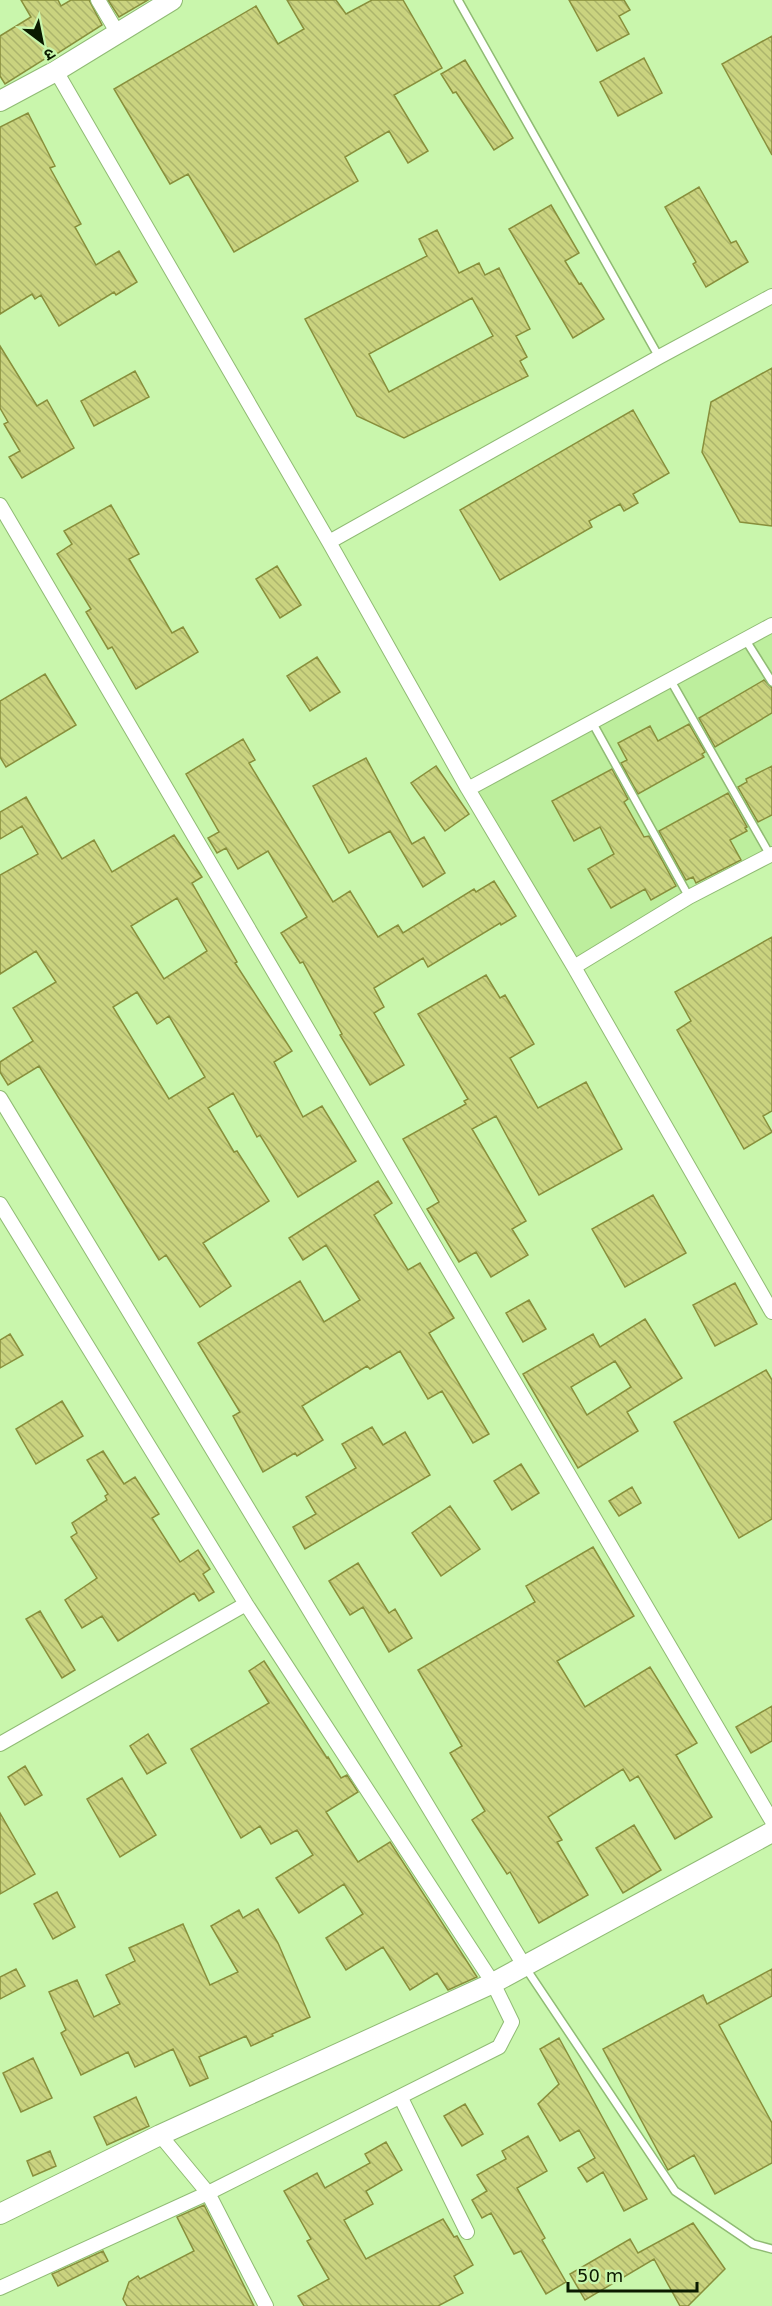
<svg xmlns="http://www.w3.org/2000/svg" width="772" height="2306" viewBox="0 0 772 2306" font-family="'DejaVu Sans','Noto Sans Devanagari',sans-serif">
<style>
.built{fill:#bdee9d}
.building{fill:url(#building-back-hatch);stroke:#888f3c;stroke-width:1.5;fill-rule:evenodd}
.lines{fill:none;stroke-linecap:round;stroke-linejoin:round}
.lane-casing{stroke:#90bb74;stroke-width:10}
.street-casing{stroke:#90bb74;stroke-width:16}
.secondary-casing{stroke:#90bb74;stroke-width:22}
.lane{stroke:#fff;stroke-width:7}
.street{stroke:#fff;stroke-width:14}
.secondary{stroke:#fff;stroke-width:20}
</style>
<defs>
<pattern id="building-back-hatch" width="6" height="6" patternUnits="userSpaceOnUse" patternTransform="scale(1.5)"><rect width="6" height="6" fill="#cad37f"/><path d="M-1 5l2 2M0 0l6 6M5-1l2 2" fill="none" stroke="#acb56c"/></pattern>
</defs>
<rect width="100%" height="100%" fill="#c9f6ac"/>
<!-- built -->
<path class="built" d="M772,624V854L577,965L471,783Z"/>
<!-- building -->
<path class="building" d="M21,0H58L61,6L71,0H89L102,25L55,55L54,53L5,84L0,76V36L31,17Z
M108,0H148L119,17Z
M287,0H336L346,14L372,0H403L442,68L394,95L428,151L408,163L389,131L345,157L358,181L234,252L188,174L170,184L114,89L256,6L278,44L304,29Z
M569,0H624L630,10L619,16L629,34L597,51Z
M772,36V155L722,64Z
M644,58L662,93L618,116L600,82Z
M465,60L513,138L494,150L456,92L453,93L441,74Z
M28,113L55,166L50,168L81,224L75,227L96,265L119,251L137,282L116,295L114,292L59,326L41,295L35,299L32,294L0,314V127Z
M699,187L731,243L736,241L748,262L706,287L693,264L696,262L665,207Z
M551,205L579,253L565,261L579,284L581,283L604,319L573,338L509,229Z
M437,230L459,273L479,263L485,275L499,268L530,329L516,336L527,357L520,361L528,376L404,438L357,416L305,319L427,256L419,239ZM472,298L493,336L389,392L369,354Z
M0,346L37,406L47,400L74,448L22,478L9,457L20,451L4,424L8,422L0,408Z
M772,368V526L740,522L702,452L711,402Z
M135,371L149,397L94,426L81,401Z
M633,410L669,473L633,494L638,503L624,511L620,504L589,521L592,527L500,580L460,510Z
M111,505L139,554L129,559L172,633L183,627L198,652L136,689L112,647L108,649L86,612L91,609L57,554L72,544L64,531Z
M277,566L301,605L280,618L256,579Z
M317,657L340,692L310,711L287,676Z
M45,674L76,725L6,767L0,757V701Z
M764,680L772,688V713L715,747L699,718Z
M689,724L705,752L702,754L704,757L638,794L621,763L627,760L618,743L650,726L658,741Z
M243,739L255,760L249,763L333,902L350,891L378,937L398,925L403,933L474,889L476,892L494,881L516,916L501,925L500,923L428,967L423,958L374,988L384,1007L374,1013L404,1065L370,1085L340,1035L342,1034L303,962L300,963L281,933L307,917L268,851L238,869L226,848L217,853L208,838L219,832L186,774Z
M366,758L412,844L424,837L445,873L423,887L390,831L349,853L313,786Z
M436,766L469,814L445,831L411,783Z
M772,766V815L758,822L738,787L747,782L746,779Z
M612,769L628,799L624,802L644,837L649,836L676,886L651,900L645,889L611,908L588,869L614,854L600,827L574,841L552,801Z
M728,793L747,827L745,828L747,831L730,840L741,860L696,883L693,877L686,880L659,831Z
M26,797L62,859L94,840L112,872L174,835L202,877L192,883L237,962L235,963L292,1051L274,1062L303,1117L322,1106L356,1161L298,1197L260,1135L257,1137L233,1093L208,1108L234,1152L237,1151L269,1201L203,1243L231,1286L200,1307L166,1255L159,1260L39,1066L8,1085L0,1072V1062L33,1041L13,1008L56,982L36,951L0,974V875L38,854L22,826L0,839V812ZM177,898L207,951L164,979L131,926ZM137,992L157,1024L169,1016L205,1077L169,1099L113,1007Z
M772,937V1111L763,1116L772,1132L744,1149L677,1030L691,1021L675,992Z
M486,975L500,998L505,995L534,1044L510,1058L538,1108L586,1082L622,1149L539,1195L496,1116L472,1129L526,1221L512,1229L528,1255L491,1277L476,1252L459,1262L427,1209L439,1202L403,1139L466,1104L464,1101L468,1099L418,1014Z
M378,1181L392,1203L374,1215L408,1270L420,1263L454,1318L429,1333L489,1434L473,1443L442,1391L428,1399L400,1351L370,1369L367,1366L302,1406L323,1440L297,1456L295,1453L263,1472L233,1416L240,1412L198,1343L300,1281L324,1322L360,1300L326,1245L303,1260L289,1238Z
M653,1195L686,1253L625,1287L592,1229Z
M735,1283L757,1324L715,1346L693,1305Z
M529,1300L546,1329L523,1342L506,1313Z
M645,1319L682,1378L627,1412L638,1431L578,1468L523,1374L593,1334L600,1347ZM615,1361L631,1387L587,1415L571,1387Z
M10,1334L23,1355L0,1368V1340Z
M766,1370L772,1380V1519L739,1538L674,1422Z
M62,1401L83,1436L36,1464L16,1429Z
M372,1427L383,1445L405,1432L430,1475L305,1549L293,1527L316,1514L306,1497L356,1468L342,1444Z
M103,1451L124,1484L135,1477L159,1514L152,1518L180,1562L198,1550L210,1569L203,1574L214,1592L199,1601L194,1593L118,1641L102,1616L82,1628L65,1600L97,1578L71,1537L77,1533L72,1523L107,1500L105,1496L108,1494L87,1460Z
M521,1464L539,1493L512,1510L494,1481Z
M632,1487L641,1503L619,1516L609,1501Z
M450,1506L480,1549L441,1576L412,1533Z
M593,1547L634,1616L557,1661L585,1707L650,1667L697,1743L676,1755L712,1817L675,1839L638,1776L630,1781L623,1769L548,1817L562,1840L557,1842L588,1895L539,1923L510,1872L507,1874L472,1820L485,1811L450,1753L462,1746L418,1670L535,1602L526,1586Z
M358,1563L389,1613L395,1609L412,1638L389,1652L363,1607L350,1615L329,1581Z
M40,1611L75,1670L62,1678L26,1619Z
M264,1661L327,1758L328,1757L341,1778L347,1775L358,1792L326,1812L358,1862L390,1842L477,1977L448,1990L437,1973L410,1990L383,1947L346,1970L326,1938L363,1914L344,1884L299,1913L276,1878L313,1855L297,1830L271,1844L260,1826L241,1838L191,1749L269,1703L249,1671Z
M772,1706V1741L751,1753L736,1727Z
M148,1734L166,1763L147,1774L130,1746Z
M25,1766L42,1795L25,1805L8,1777Z
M122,1778L156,1835L120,1857L87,1799Z
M0,1813L35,1874L0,1894Z
M634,1825L661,1870L623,1893L596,1848Z
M57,1892L75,1927L53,1939L34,1904Z
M258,1909L278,1943L310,2017L272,2034L273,2036L251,2046L246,2036L199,2057L208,2078L190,2086L173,2049L135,2067L128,2052L81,2075L61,2033L66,2030L49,1992L77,1980L94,2017L120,2004L106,1975L135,1961L129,1948L183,1924L210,1985L238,1972L211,1926L239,1910L243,1918Z
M16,1969L25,1986L0,1999V1977Z
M772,1969V1996L719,2025L772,2123V2163L715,2194L694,2155L668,2170L603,2049L703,1995L707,2004Z
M559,2038L647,2199L624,2211L603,2172L587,2182L578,2168L595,2158L579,2130L560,2141L538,2104L559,2084L540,2049Z
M33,2058L52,2098L21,2112L3,2073Z
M136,2097L149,2126L107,2145L94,2117Z
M465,2104L483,2134L462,2146L444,2116Z
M528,2136L547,2171L517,2188L545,2238L542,2240L566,2282L546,2294L521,2251L514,2254L491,2213L482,2218L472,2200L487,2191L477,2175L506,2159L502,2151Z
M386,2142L402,2170L366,2191L373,2204L344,2220L366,2259L443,2219L454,2237L457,2236L473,2265L454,2276L463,2293L438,2306H304L298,2296L329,2279L307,2241L311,2239L284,2191L317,2173L325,2188L370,2163L365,2154Z
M50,2151L56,2166L33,2176L27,2161Z
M204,2205L254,2306H127L123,2299L129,2282L138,2276L140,2279L194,2251L177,2217Z
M693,2223L725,2269L688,2306H680L654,2259L585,2300L570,2274L630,2239L638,2253Z
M103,2251L108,2261L58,2286L52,2274Z"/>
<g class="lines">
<!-- lane casing -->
<g class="lane-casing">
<path id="lane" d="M458,0L659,357
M745,639L772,682
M671,681L770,855
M592,722L689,897
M525,1967L675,2191L753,2244L772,2249"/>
</g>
<!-- street casing -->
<g class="street-casing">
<path id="street" d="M98,0L117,32
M56,71L329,542L468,789L574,967L772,1312
M0,505L772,1821
M329,542L659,357L772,296
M468,789L772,625
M574,967L689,897L772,854
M0,1098L525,1967
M0,1204L246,1604L493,1983L512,2022L499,2047L208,2193L0,2288
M0,1744L246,1604
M401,2098L467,2232
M160,2135L208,2193L266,2306"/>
</g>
<!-- secondary casing -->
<g class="secondary-casing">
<path id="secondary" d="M0,101L56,71L172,0
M0,2214L160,2135L493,1983L772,1832"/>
</g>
<!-- lane -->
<use href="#lane" class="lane"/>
<!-- street -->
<use href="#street" class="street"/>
<!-- secondary -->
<use href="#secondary" class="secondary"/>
</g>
<!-- north arrow -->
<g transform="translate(42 42) rotate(148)" stroke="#c9f6ac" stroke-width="4.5" paint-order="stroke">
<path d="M0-4.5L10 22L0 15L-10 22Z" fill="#0b1a01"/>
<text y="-9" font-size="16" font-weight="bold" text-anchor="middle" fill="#0b1a01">उ</text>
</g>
<!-- scale -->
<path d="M568 2282v9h129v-9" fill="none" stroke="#0b1a01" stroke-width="3"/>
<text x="577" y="2282" font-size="18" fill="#0b1a01" stroke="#c9f6ac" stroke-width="4.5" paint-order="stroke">50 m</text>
</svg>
